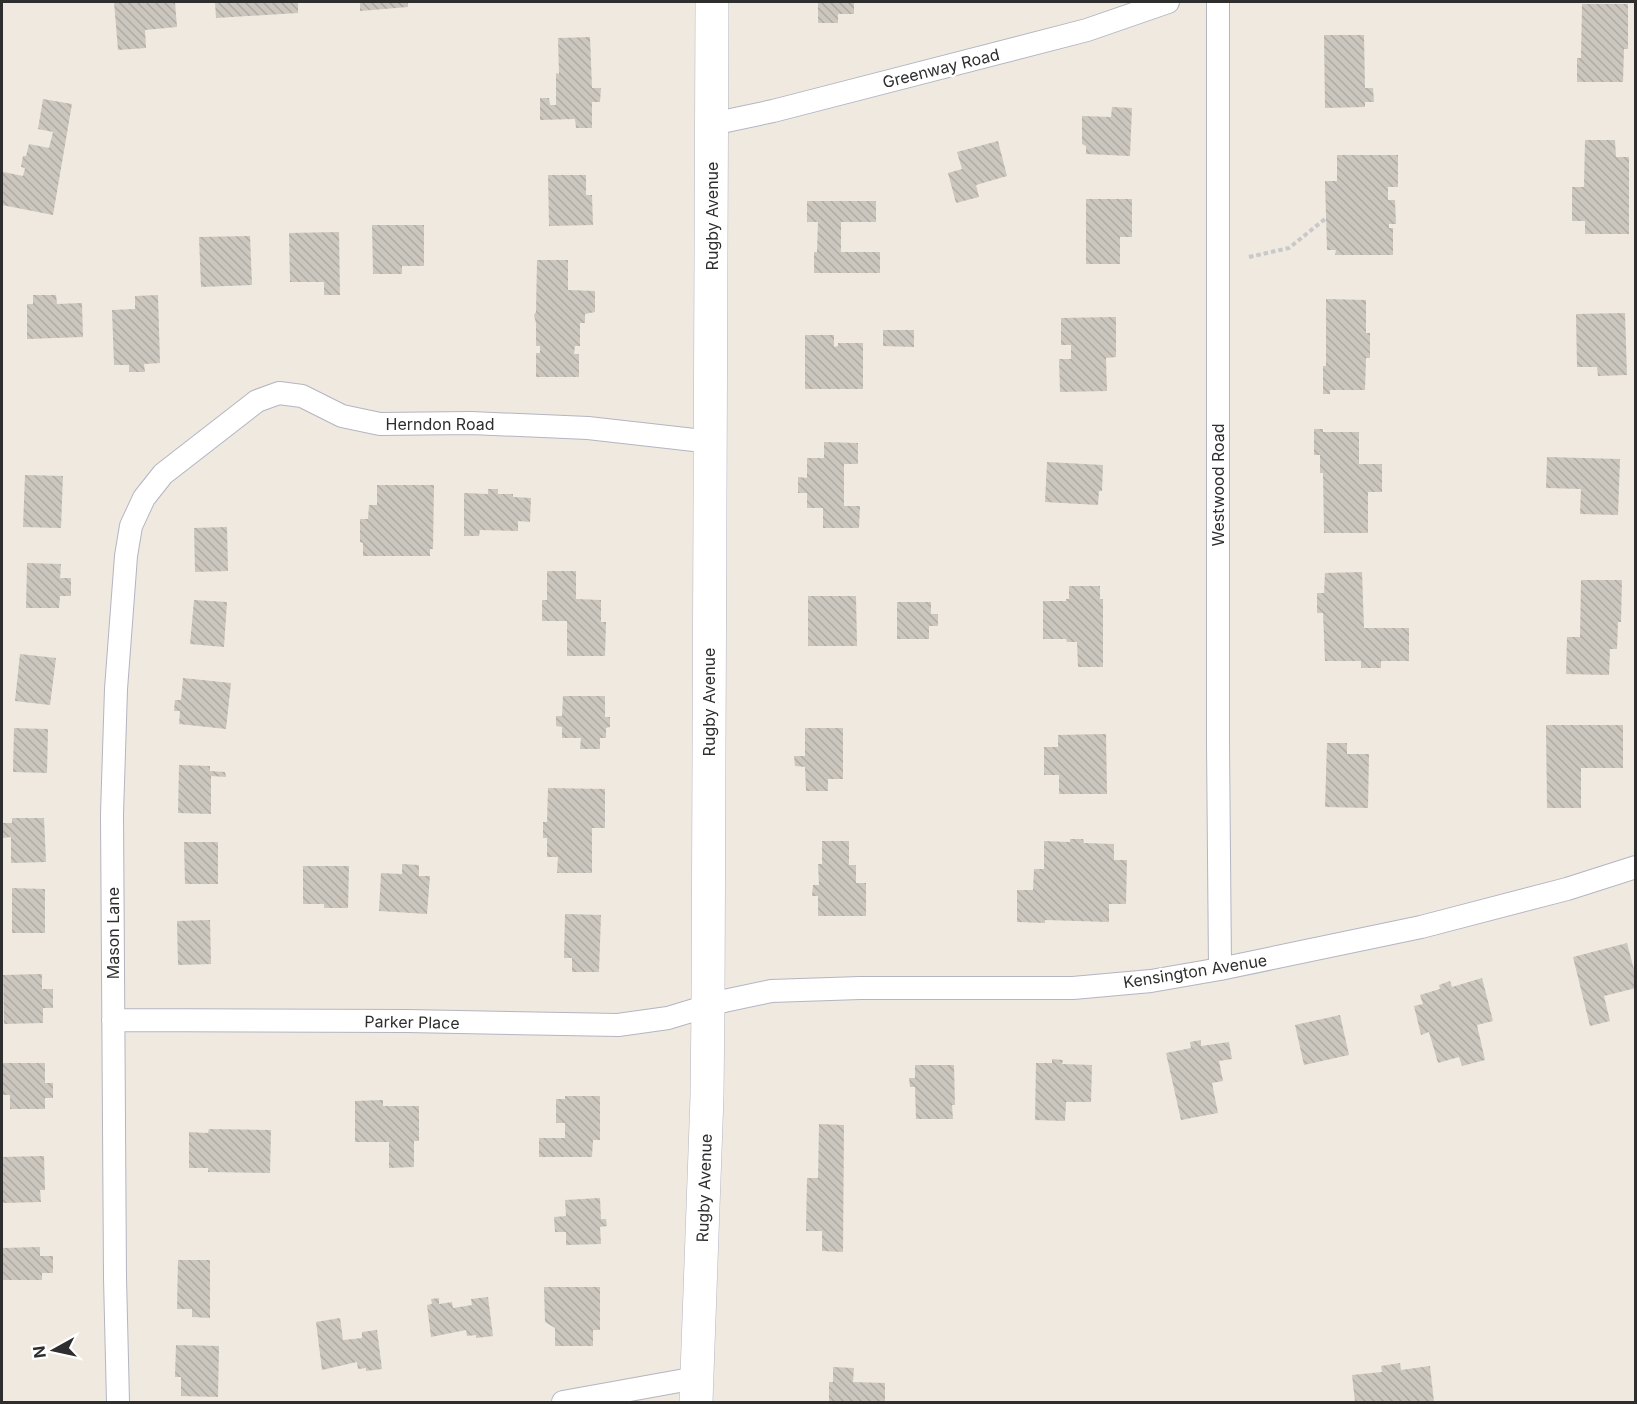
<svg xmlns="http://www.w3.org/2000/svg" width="1637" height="1404" viewBox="0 0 1637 1404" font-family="Inter,sans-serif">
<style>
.building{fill:url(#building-back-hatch)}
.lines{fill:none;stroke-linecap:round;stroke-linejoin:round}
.street-casing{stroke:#b3b5c2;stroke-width:24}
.secondary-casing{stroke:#b3b5c2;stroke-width:34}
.path{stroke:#c9c9c9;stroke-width:4;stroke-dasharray:4.5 3;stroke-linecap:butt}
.street{stroke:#fff;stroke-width:22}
.secondary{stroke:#fff;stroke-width:33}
.labels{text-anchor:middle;stroke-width:5;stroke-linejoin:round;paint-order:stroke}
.street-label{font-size:16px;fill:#2e2e2e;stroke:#fff}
</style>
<defs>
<pattern id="building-back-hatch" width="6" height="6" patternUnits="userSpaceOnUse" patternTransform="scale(1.5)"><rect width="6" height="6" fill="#cbc7be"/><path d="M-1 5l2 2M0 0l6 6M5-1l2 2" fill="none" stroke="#afaba4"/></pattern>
</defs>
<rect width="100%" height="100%" fill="#f0e9e0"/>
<!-- building -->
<path class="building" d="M114,2H175L177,27L145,30L146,48L118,50Z
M215,2H298V13L216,18Z
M360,2H408V7L360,11Z
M818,2H854V14H838V23H818Z
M1582,4H1628V49H1624L1623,82H1577V58H1581Z
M1324,35H1364L1365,88H1373L1374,102H1365V107L1325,108Z
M590,37L592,88H601L600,102H592V128H576L575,119L540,120V98H549L550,105H556V73L559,74L558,38Z
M43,99L72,104L53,215L2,205L3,172L23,176L25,168L21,167L23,156H26L29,144L49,148L53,132L38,129Z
M1112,107L1132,108L1130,156L1086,154V146L1082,144V116L1111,117Z
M1585,140H1615L1616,157H1629V234H1585V221H1572V187H1584Z
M998,141L1007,176L976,185L979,197L956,203L948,173L962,169L957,152Z
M1337,155H1398V187H1388V200H1395L1396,224H1389V228H1393V255H1335L1336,250H1327L1325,181H1337Z
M548,175H586V195H592L593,225L549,226Z
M1086,199H1132V237H1120V264H1086Z
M807,201H876V222H841V252H880V273H814V252H817L818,222H807Z
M372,225H424V266H402V274H373Z
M339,232L340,295H324V282H290L289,233Z
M250,236L252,285L201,287L199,237Z
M537,260H568V290L595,291V312L585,314V323H580V346H575L574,354H579V377H536V353H540V346H536V323L534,315L536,312Z
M33,295H56L57,304L82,303L83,337L27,339V304H33Z
M158,295L160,363L144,364L145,372H129V365H114L112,310L135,309V296Z
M1326,299L1366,300V333H1370V358H1366L1365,390H1330V394H1323V366H1326Z
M1625,313L1627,375L1598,376L1597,367H1577L1576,314Z
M1116,317V357L1106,358L1107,391L1060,392L1059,359H1071V345H1061V318Z
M883,330H914V347L883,346Z
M805,335H834V347L838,346V343H863V389H805Z
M1314,429H1323V432H1359V464H1382V492H1368V533H1324L1323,473H1320V455H1314Z
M824,442L858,443V464H844V506H860L859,528H823V508H807V493H798V477L807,478V458H824Z
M1547,457L1620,459L1618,515L1580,514L1581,489L1546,488Z
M1047,462L1103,465L1102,491H1099L1098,505L1045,502Z
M25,475L63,476L61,528L23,527Z
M377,485H434L433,549H430V556H363V543L360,542V519H368L369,505H377Z
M488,489H498V494H513V497L531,498L530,522L518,521V531L480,530L479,536H464V493L488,494Z
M227,527L228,571L195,572L194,528Z
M27,563L61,564L60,578H71V596H60L59,608H26Z
M547,571H576V599L601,600V622H606L605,656H567V621H542V600H547Z
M1362,572L1364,628H1409V661H1381V668H1361V661H1325L1323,613H1317V593H1324L1325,573Z
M1581,580H1622L1621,622H1618L1617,649H1610L1609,675L1566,674L1567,637H1580Z
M1069,586H1100V599H1103V667H1078L1077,642H1067L1066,639H1043V601H1066V599H1069Z
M808,596H856L857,646H808Z
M194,600L227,602L224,647L190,644Z
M897,602H931V614H938V626H929V639H897Z
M20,654L56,658L50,705L15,701Z
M183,678L231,683L226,729L179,724L180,711H174L175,700H181Z
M563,696H605V717H610V727L606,728V738H600V749H580L581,738H562V727L556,726V716H562Z
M1546,725H1623V768H1581V808H1547Z
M14,728L48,729L47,773L13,772Z
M805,728H843V779H828V791H806L805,767L795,766L794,756H805Z
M1106,734L1107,794H1059V775H1044V747H1058V735Z
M1327,743H1347V754H1369L1368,808L1325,807Z
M179,765L210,766V771L225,772L226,777L211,776V814L178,813Z
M548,788L605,789V828H592V873H557L558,857H547V838H543V822H547Z
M12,818H44L46,862L11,863V837L3,838V823H12Z
M1070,839H1083L1084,843L1114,844V860H1127L1126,904H1109V922L1045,920V923L1017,922V890H1033L1034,869H1044V841L1070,842Z
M822,841H849V865H856V883H866V916H818V896H812L813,885H819L818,864H822Z
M184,842H218V884H185Z
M402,864L419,865V876H430L427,914L379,911L381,873L402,874Z
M303,866H349L348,908H324V904H303Z
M12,888L45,889V933H12Z
M565,914L601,915L599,972H572V958H564Z
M210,920L211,964L178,965L177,921Z
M1627,943L1636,977V988L1604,996L1610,1021L1590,1026L1573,957Z
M42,974V989H53V1008H43V1023L4,1024L3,975Z
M1482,978L1493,1021L1477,1025L1485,1060L1462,1066L1459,1057L1438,1063L1429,1032L1421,1035L1414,1006L1423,1004L1420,995L1440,989L1439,985L1450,981L1452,987Z
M1340,1015L1349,1055L1304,1065L1295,1025Z
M1201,1040V1046L1229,1042L1232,1059L1219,1061L1223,1081L1212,1083L1218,1113L1181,1120L1166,1053L1191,1048L1190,1042Z
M1052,1059L1063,1060L1062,1064L1092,1065L1091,1102H1066L1065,1121L1035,1120L1036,1063H1052Z
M2,1063H45V1083H53V1098H45V1109H10V1095H2Z
M915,1065H954L955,1105H952L953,1119H916L915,1087H910L909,1078H915Z
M565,1096H600V1140H593L592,1157H539V1138H565V1123H556V1099H565Z
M383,1100V1106H419V1141H414V1167L389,1168V1142H355V1101Z
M819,1124L844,1125L843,1252L822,1251V1231H806L807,1178H818Z
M209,1129L271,1130L270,1173L208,1172V1168H189V1132L208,1133Z
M44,1156L45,1190H40L41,1202L2,1203V1157Z
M600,1198L601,1219H606L607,1226L600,1227L601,1244L566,1245V1232H555L554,1217L566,1216L565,1200Z
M40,1247V1256H53V1273H42V1280H2V1248Z
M178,1260H210V1318L192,1317V1309H177Z
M544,1287H600V1330H593V1346H555V1328L545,1322Z
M488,1297L493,1336L476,1338V1335L467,1336L466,1330L431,1337L427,1305L432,1304L431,1299L439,1298V1304L452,1302L453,1308L472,1305L471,1299Z
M340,1318L343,1340L362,1338V1332L377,1330L382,1369L366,1371V1368L358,1369L357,1362L322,1370L316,1322Z
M176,1345L219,1346L218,1397L181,1396V1377H175Z
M1400,1363L1401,1370L1430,1366L1434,1402H1355L1352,1375L1382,1372L1381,1366Z
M833,1367L854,1368L853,1382L885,1383V1402H829V1382H833Z"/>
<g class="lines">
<!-- street casing -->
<g class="street-casing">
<path id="street" d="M1218,2V743L1220,969
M712,124L773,111L1087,30L1168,2
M113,1020L407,1021L618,1025L668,1018L724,1001L771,991L860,988H1073L1151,981L1220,969L1421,927L1567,889L1636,867
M118,1402L115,1278L112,814L116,689L126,556L131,526L144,498L163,474L257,401L279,393L302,396L342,416L380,424L471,423L588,428L712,442
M563,1402L696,1378"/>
</g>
<!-- secondary casing -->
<g class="secondary-casing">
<path id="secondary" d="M696,1402L707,1096L708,1006L712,2"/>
</g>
<!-- path -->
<path class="path" d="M1249,257L1289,248L1325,219"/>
<!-- street -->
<use href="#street" class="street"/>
<!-- secondary -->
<use href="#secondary" class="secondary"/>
</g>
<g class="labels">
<!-- street labels -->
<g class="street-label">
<text transform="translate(941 68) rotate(-14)" y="6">Greenway Road</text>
<text transform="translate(712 216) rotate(-90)" y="6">Rugby Avenue</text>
<text x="440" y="430">Herndon Road</text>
<text transform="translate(1218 485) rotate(-90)" y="6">Westwood Road</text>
<text transform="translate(709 702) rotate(-90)" y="6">Rugby Avenue</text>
<text transform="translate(113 933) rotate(-90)" y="6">Mason Lane</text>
<text transform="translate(1195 971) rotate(-9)" y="6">Kensington Avenue</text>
<text transform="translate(412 1022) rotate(1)" y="6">Parker Place</text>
<text transform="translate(704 1188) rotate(-88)" y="6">Rugby Avenue</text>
</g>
</g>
<!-- border -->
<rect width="1637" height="1404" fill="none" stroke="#2e2e2e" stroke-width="6"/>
<!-- north arrow -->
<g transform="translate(54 1350) rotate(262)" stroke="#ffffff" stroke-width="4.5" paint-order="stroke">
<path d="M0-4.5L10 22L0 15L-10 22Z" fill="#2e2e2e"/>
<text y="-9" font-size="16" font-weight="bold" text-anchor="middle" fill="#2e2e2e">N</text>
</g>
</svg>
